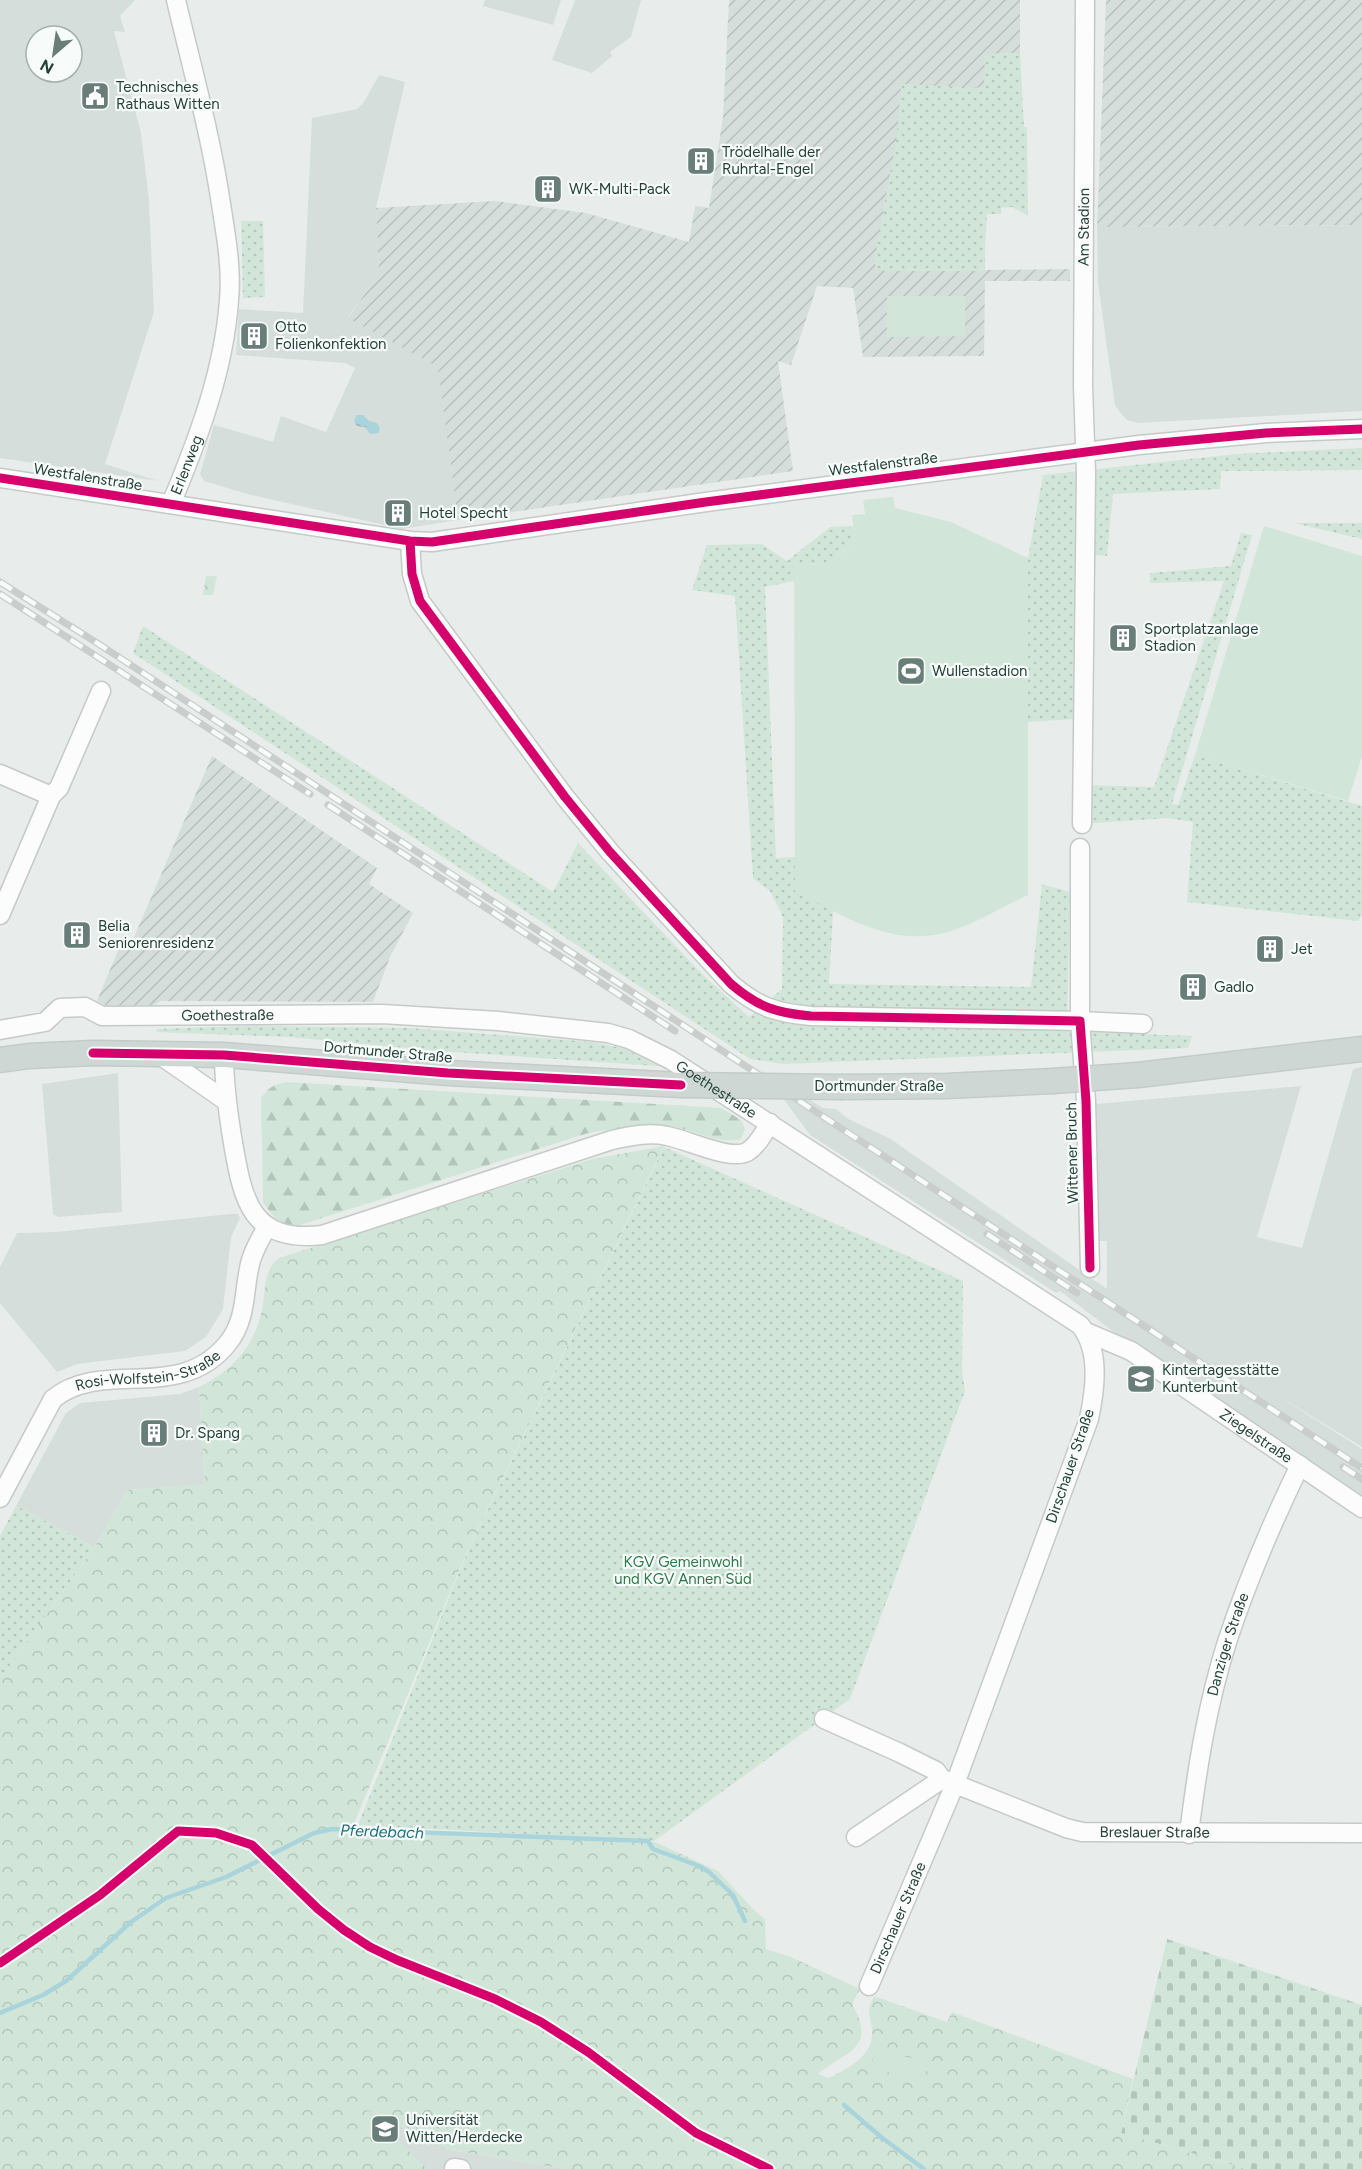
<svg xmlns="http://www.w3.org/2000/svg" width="1362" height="2169" viewBox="0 0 1362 2169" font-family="Figtree,sans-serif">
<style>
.built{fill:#d6dedb;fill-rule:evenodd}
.industrial{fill:url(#industrial-furrows)}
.grass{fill:url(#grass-dots)}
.forest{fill:url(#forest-firs)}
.cemetery{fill:url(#cemetery-stones)}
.park{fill:url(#park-crowns)}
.pitch{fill:#d1e6d8}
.water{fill:url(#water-ripples)}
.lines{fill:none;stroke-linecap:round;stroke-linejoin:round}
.stream{stroke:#a9d4db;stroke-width:4.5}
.minor-casing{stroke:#c5cac8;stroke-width:21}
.major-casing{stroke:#c3ccc9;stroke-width:27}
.minor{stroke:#fcfcfc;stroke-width:18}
.major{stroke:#cfd7d5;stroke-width:24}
.rail-casing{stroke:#c9cdcc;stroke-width:7}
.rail{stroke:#f7fbf9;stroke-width:4.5;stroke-dasharray:14;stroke-linecap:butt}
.major-bridge-casing{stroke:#c3ccc9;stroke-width:27;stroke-linecap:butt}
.major-bridge{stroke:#cfd7d5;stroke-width:24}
.cycleway-casing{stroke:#f7fbf9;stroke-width:13}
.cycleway{stroke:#d6006c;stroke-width:9}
.labels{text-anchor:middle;stroke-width:4.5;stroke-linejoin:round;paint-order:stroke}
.poi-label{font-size:15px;fill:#24423a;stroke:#f7fbf9;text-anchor:start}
.street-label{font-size:15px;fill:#24423a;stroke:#f7fbf9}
.park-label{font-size:15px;fill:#2d7a4b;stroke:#f7fbf9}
.water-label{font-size:16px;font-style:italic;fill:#1c6f80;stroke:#f7fbf9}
</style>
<defs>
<pattern id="industrial-furrows" width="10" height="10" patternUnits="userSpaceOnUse" patternTransform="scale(1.5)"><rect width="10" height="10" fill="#d6dedb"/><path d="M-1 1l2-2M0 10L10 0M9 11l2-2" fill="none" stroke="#b8c0bd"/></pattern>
<pattern id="grass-dots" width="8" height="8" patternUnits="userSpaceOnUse" patternTransform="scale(1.5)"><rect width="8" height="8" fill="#d1e6d8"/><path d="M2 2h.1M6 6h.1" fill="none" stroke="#b3c6ba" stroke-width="1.8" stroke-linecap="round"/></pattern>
<pattern id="forest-firs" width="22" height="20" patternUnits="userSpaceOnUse" patternTransform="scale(1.5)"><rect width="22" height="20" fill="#d1e6d8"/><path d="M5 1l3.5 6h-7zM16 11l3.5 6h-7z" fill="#b3c6ba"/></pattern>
<pattern id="cemetery-stones" width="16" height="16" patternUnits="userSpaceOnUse" patternTransform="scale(1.5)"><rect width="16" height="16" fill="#d1e6d8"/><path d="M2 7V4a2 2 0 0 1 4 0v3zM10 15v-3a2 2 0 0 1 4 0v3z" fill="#b3c6ba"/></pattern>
<pattern id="park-crowns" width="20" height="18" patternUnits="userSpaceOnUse" patternTransform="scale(1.5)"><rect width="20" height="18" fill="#d1e6d8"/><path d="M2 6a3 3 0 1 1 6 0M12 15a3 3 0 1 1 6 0" fill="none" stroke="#b3c6ba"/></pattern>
<pattern id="water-ripples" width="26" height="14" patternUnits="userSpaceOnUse" patternTransform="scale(1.5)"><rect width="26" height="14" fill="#a9d4db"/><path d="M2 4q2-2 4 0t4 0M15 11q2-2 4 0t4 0" fill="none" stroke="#91b7bd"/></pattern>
</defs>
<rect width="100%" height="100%" fill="#e8edeb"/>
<!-- built -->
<path class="built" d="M0,0H135L120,16L125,32L114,31L141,133L149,201L154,312L105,464L158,481L0,458ZM36,36H72V72H36Z
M485,0H561L553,25L483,6Z
M575,0H641L631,37L610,52L612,56L592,73L552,60Z
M379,75L405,82L376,208L379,273L348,317L439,367L458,520L402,529L247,494L204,481L200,474L214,425L273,442L281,416L326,432L355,368L345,363L236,355L239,309L303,313L312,118L357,109L364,102Z
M1362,225V411L1137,423L1127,420L1122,415L1115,405L1098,283L1097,227Z
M1362,1067V1447L1272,1392L1362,1449V1501L1116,1334L1060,1291L1056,1293L810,1135L763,1071L823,1108L836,1109L848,1119L889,1138L1107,1289V1241H1098L1096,1104L1301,1086L1257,1237L1302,1248L1353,1069Z
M118,1073L122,1212L58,1217L53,1214L42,1084Z
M230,1214H238L240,1218L231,1237L223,1309L206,1337L185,1351L77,1364L57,1372L0,1303V1267L17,1233L56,1232Z
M199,1387L205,1485L127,1490L95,1547L16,1506L61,1422L66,1413L80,1403L180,1394Z
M363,2108L451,2150L566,2169H365Z"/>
<!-- industrial -->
<path class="industrial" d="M729,0H1020V53L985,55V270L1070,269V281H985L984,356L863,357L853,288L817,286L791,365L778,361L793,471L458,520L438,367L348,318L379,273L376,208L495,201L586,213L689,242L695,206L709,208L723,117Z
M1106,0H1362V225L1097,227Z
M212,756L377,868L369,884L413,913L390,957L373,1002L161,1001L154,1005L107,1006L97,1001L119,948L129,949Z"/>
<!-- grass -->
<path class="grass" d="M1020,53L1024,127H1027L1028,216L1012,207L1001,208V214H987L984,271H885L877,268L874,263L897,136L901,84L984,88L985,54Z
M241,221H263L265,297L243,298Z
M1362,448V470L1221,471L1220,489L1113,494L1107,556L1079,553L1075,719L1028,722V558L1043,475L1236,454Z
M1294,523H1362V539Z
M853,526L855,541L829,564L795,565L794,581L765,587L776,858L795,857V891L833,910L829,984L1031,987L1042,884L1070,892L1067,1031L1192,1036L1188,1048L783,1064L750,1059L133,653L143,626L553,892L578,843L701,973L749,1017L782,989L783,917L770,891L753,878L735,596L692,590L707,545L762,544L787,561L830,527Z
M1241,533L1252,535L1172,804L1178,805L1195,755L1362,806V913L1359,921L1187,902L1193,822L1168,818L1082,824V785L1154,787L1224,581L1150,583V573L1231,566Z
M245,1026L410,1028L591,1042L623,1048L658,1066L439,1051L289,1037L156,1032L157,1029Z
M664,1147L963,1281L962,1371L965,1391L850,1699L654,1841L358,1825L466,1555Z
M16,1506L95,1547L0,1679V1536Z"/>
<!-- forest -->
<path class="forest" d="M287,1082L721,1108L741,1120L745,1129L741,1139C717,1145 697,1130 673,1127C644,1124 614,1128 585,1134L297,1226L286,1224L276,1219L263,1203L261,1098C268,1088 274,1084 287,1082Z"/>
<!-- cemetery -->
<path class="cemetery" d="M1167,1939L1362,2005V2169H1247L1121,2133Z"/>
<!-- park -->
<path class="park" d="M206,576H217L213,595H203Z
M664,1146L466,1554L351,1831L655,1842L718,1871L756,1912L765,1919L766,1949L791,1957L860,1989L852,2004C878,2050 845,2051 818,2074L829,2078C847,2068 873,2057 872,2032C871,2013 865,2016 874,1996L947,2022L952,2012L1133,2079L1121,2133L1247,2169H566L451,2150L365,2109L428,2169H0V1679L95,1547L127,1490L205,1484L199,1387C230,1372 253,1348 261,1314C266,1294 262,1270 279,1258L592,1159Z"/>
<!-- pitch -->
<path class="pitch" d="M887,296H965V336L887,337Z
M893,497L895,508L951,522L1028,558V895C1000,908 964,931 934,935C883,943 838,913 795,891L794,565L829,564L855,541L852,515L865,514L863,500Z
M1264,526L1362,556V756L1348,801L1195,755Z
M875,2051L928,2061L924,2080L871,2069Z"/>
<!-- water -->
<path class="water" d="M357,415H363L369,421L377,423L380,429L378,433L370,434L365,427L357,426L354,421Z"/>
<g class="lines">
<!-- stream -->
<path class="stream" d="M0,2013L43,1995L66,1981L131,1922L166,1898L226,1877L314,1833L332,1829L648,1841L653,1849L699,1866L709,1872L733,1895L745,1921
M844,2105L881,2137L924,2169"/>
<!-- minor casing -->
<g class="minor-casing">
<g id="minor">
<path d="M0,478L410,541L432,542L706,502L1139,445L1266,433L1362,429"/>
<path id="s1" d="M171,504C198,439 224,371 229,300C232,268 226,236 221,204C211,136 192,68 176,0"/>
<path d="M410,541L412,574L420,601L565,797L610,852L731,984C758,1007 776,1013 811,1016L1080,1021L1086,1101L1090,1268"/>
<path d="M0,774L51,796"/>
<path id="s2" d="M1082,824L1086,473L1083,386L1085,0"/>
<path d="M1080,848V1021L1143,1024"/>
<path d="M0,915L51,796L59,788L101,691"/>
<path id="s3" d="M0,1030L45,1022L60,1008L85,1007L102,1016L382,1014L498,1021L608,1033L629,1039L671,1060L1080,1325C1101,1351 1095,1390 1089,1419L955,1784L942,1779L936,1771L900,1753L824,1719"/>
<path d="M157,1053L226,1101"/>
<path d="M224,1055C224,1085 228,1113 233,1143C243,1201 251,1243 322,1235L612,1140C630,1136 649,1132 667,1136C686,1139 730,1161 747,1152C757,1146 764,1133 770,1123"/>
<path id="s4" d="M1086,1332L1131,1351L1362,1508"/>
<path id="s5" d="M0,1498L53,1399C102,1358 179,1404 228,1343C248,1318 243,1288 251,1260C255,1248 261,1237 267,1227"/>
<path id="s6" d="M1189,1834C1197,1769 1207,1705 1227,1642C1247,1581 1272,1523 1300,1465"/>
<path d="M856,1837L942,1779"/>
<path id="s7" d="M869,1986L955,1784L1066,1828L1082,1832L1362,1833"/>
<path d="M454,2168L461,2169"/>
</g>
</g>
<!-- major casing -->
<g class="major-casing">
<path id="major" d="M0,1060L29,1056L93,1053L224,1055L448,1073L681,1085
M1138,1075L1362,1049
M843,1087L946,1086L1053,1081"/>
</g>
<!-- minor -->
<use href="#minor" class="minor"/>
<!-- major -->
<use href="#major" class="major"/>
<!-- rail casing -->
<g class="rail-casing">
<path id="rail" d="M0,582L94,641L1362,1468
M0,594L310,794
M328,805L675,1031
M987,1234L1077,1293
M1343,1467L1362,1479"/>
</g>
<!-- rail -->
<use href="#rail" class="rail"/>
<!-- major-bridge casing -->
<g class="major-bridge-casing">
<path id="major-bridge" d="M1053,1081L1138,1075
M681,1085L843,1087"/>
</g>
<!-- major-bridge -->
<use href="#major-bridge" class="major-bridge"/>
<!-- cycleway casing -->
<g class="cycleway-casing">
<path id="cycleway" d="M0,478L410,541L432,542L706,502L1139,445L1266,433L1362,429
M410,541L412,574L420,601L565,797L610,852L731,984C758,1007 776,1013 811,1016L1080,1021L1086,1101L1090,1268
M93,1053L224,1055L448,1073L681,1085
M0,1963L100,1895L178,1831L216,1833L252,1845L318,1909L344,1930L370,1947L397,1960L495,1999L541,2022L588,2052L696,2133L769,2169"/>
</g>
<!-- cycleway -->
<use href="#cycleway" class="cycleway"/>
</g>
<!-- icons -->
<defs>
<g id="civic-square" transform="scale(1.5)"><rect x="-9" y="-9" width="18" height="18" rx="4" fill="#697e78" stroke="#f7fbf9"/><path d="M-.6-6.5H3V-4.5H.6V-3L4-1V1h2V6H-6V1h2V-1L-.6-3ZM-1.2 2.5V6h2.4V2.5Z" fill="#fff"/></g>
<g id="building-square" transform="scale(1.5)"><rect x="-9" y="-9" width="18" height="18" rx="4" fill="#697e78" stroke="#f7fbf9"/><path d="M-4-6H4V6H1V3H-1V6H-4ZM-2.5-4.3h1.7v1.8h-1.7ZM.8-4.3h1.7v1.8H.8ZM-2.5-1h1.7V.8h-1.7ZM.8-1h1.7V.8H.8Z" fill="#fff"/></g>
<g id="stadium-square" transform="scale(1.5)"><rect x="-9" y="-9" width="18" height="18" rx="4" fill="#697e78" stroke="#f7fbf9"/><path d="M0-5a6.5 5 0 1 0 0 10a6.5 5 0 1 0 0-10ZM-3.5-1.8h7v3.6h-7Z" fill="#fff"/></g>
<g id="school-square" transform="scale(1.5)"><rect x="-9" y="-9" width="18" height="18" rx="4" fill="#697e78" stroke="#f7fbf9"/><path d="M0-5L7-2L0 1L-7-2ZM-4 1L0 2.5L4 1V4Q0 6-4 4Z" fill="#fff"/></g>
<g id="university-square" transform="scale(1.5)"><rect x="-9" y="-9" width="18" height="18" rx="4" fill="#697e78" stroke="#f7fbf9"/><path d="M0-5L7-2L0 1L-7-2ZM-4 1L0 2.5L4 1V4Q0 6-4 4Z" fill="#fff"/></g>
</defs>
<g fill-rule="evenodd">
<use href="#civic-square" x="95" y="96"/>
<use href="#building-square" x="701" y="161"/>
<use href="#building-square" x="548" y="189"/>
<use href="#building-square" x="254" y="336"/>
<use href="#building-square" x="398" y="513"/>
<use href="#building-square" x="1123" y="638"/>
<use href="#stadium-square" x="911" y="671"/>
<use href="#building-square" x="77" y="935"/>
<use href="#building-square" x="1270" y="949"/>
<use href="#building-square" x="1193" y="987"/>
<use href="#school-square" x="1141" y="1379"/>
<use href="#building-square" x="154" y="1433"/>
<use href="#university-square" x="385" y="2129"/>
</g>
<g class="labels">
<!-- poi labels -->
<g class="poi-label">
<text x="116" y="92">Technisches<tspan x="116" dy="17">Rathaus Witten</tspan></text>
<text x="722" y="157">Trödelhalle der<tspan x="722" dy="17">Ruhrtal-Engel</tspan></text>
<text x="569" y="194">WK-Multi-Pack</text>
<text x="275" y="332">Otto<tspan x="275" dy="17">Folienkonfektion</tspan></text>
<text x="419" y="518">Hotel Specht</text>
<text x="1144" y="634">Sportplatzanlage<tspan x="1144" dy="17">Stadion</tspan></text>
<text x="932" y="676">Wullenstadion</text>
<text x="98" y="931">Belia<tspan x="98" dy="17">Seniorenresidenz</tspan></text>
<text x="1291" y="954">Jet</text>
<text x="1214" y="992">Gadlo</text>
<text x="1162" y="1375">Kintertagesstätte<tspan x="1162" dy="17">Kunterbunt</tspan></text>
<text x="175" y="1438">Dr. Spang</text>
<text x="406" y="2125">Universität<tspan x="406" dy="17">Witten/Herdecke</tspan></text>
</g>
<!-- street labels -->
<g class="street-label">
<text dy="5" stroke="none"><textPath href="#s2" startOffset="597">Am Stadion</textPath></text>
<text dy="5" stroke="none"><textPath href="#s1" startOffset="42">Erlenweg</textPath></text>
<text transform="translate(883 464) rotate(-7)" y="5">Westfalenstraße</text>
<text transform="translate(88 477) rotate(9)" y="5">Westfalenstraße</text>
<text dy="5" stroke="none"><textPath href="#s3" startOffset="236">Goethestraße</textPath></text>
<text transform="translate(388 1052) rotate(5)" y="5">Dortmunder Straße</text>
<text x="879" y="1091">Dortmunder Straße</text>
<text dy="5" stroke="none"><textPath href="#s3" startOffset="740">Goethestraße</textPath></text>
<text transform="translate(1072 1153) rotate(-91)" y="5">Wittener Bruch</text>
<text dy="5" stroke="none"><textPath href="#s5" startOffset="213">Rosi-Wolfstein-Straße</textPath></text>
<text dy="5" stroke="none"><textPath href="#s4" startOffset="200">Ziegelstraße</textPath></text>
<text transform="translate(1070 1466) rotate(-71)" y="5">Dirschauer Straße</text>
<text dy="5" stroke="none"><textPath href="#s6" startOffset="194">Danziger Straße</textPath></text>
<text dy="5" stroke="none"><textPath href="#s7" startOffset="428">Breslauer Straße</textPath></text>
<text dy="5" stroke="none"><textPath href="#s7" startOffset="74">Dirschauer Straße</textPath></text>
</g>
<!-- park labels -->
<g class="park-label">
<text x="683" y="1567">KGV Gemeinwohl<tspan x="683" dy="17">und KGV Annen Süd</tspan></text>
</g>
<!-- water labels -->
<g class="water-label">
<text transform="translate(382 1831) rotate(2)" y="6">Pferdebach</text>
</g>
</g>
<!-- north arrow -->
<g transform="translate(54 54) rotate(209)"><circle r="28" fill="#f7fbf9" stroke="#a3b1ad" stroke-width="1.5"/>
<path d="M0-4.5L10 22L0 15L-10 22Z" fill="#697e78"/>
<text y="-9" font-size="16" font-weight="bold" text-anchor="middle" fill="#24423a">N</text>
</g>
</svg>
